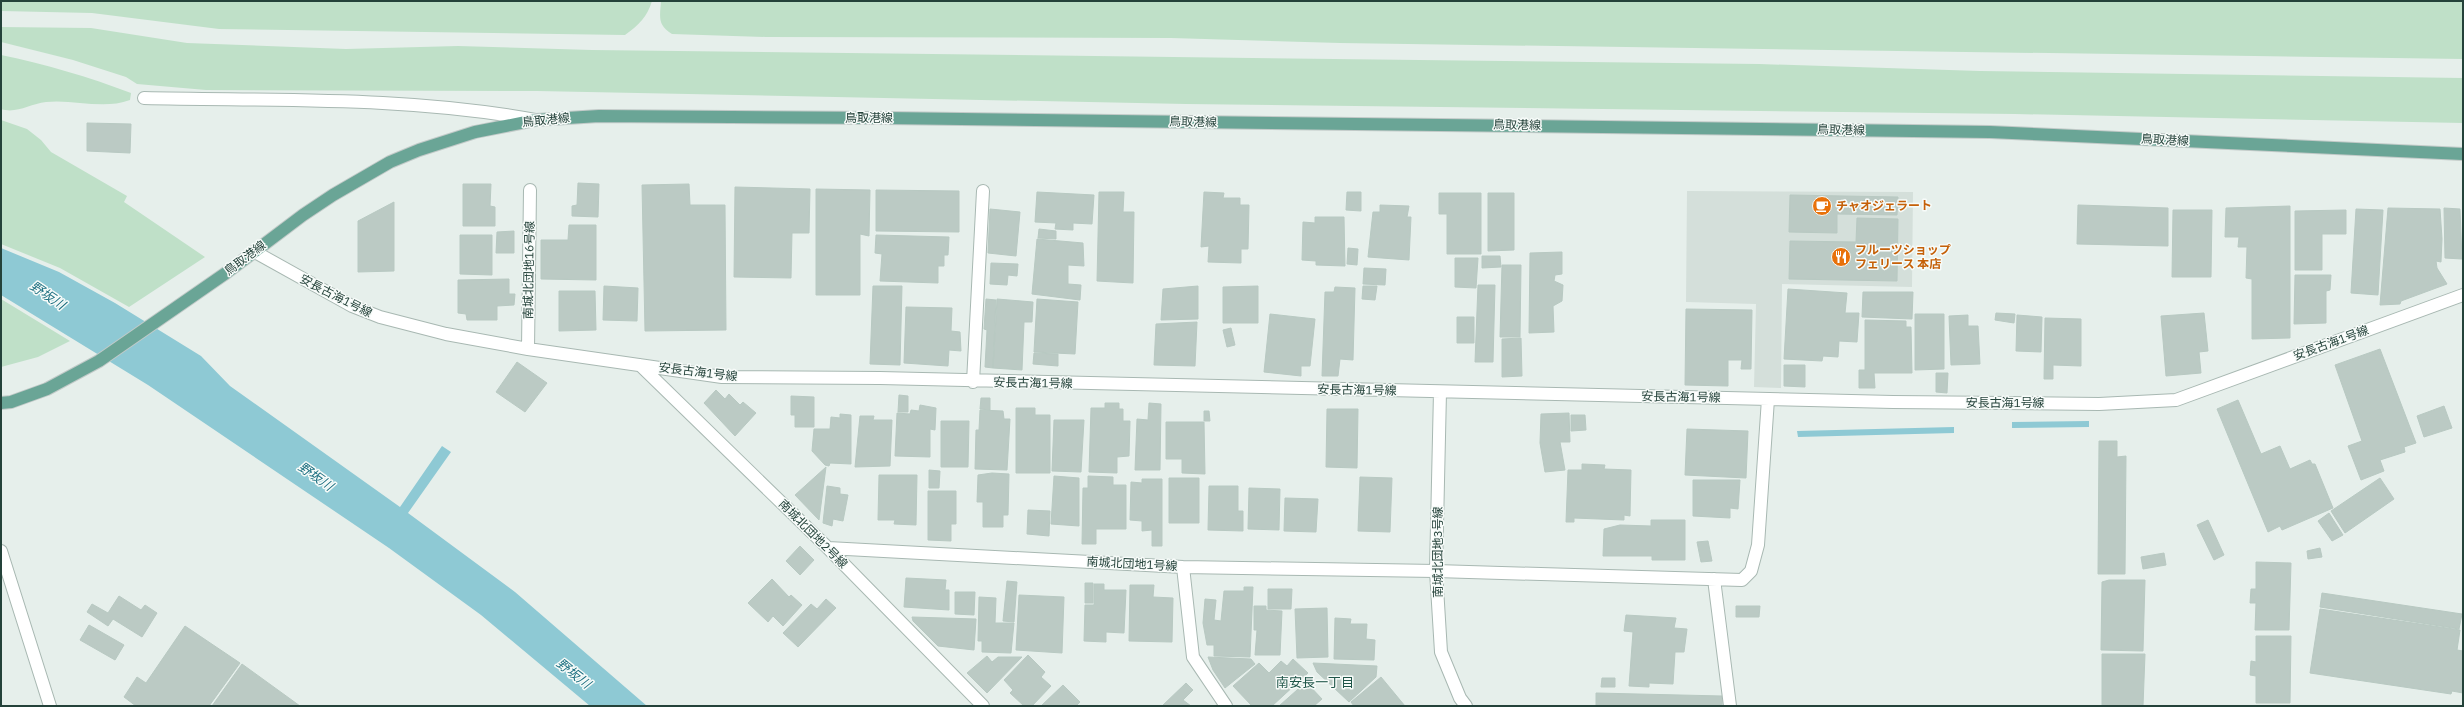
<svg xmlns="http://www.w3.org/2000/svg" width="2464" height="707" viewBox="0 0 2464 707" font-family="'IBM Plex Sans','Noto Sans JP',sans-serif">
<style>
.built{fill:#d4dfda}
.green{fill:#bfe0c8}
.water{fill:#8ec9d4}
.building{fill:#bbcac4;stroke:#b8c9c2}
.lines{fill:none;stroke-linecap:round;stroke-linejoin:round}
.minor-casing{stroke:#a8b8b2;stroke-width:14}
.tertiary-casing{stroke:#a8b8b2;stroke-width:14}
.primary-casing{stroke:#c2cac8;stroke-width:14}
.minor{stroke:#fff;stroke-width:12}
.tertiary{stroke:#fff;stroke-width:12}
.primary{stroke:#6aa596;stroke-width:12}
.labels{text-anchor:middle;stroke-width:3;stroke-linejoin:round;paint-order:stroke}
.street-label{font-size:12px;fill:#24423a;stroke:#f7fbf9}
.food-label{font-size:12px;font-weight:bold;fill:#c56008;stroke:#f7fbf9;text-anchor:start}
.water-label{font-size:13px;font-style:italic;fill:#1c6f80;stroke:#f7fbf9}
.neighbourhood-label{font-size:13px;fill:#1f5548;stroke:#f7fbf9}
</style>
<rect width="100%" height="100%" fill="#e6efeb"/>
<!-- built -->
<path class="built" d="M1687,191L1913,192L1912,287L1782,284L1781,388L1754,387L1756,304L1686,302Z"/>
<!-- green -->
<path class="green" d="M1,1H652C647,17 639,25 625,35L219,29L92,13L1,11Z
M661,1H2463V59L1340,43L1171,38L766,37L672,34C657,25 660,17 661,1Z
M1,27L91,28L187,43L346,49L458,46L592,50L1759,64L1980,71L2463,78V123L2015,114L1186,104L537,91L206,90L137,84L126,77L73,60L1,42Z
M1,55C45,64 89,77 131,93L130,100C103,110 74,99 46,102C30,104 16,114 1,109Z
M1,120L27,129L41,140L51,152L127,196L124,202L205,257L129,307L60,268L1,244Z
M1,299L70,341L38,357L1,367Z"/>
<!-- water -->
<path class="water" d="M1,248L59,272L115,303L201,356L230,386L400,507L442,446L451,452L408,513L515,592L647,706H590L481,615L389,548L148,385L1,295Z
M2089,421V427L2012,428V422Z
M1954,427V433L1798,437L1797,431Z"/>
<!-- building -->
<path class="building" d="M87,123L131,124L130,153L87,151Z
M578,183L599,184L598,217L572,216V206L577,205Z
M463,184H491L490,206L495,207V226H463Z
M689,184L690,205H725L726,330L645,331L642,185Z
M735,187L810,189L809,233H792L791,278L734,277Z
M816,189L870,190L869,236L860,234V295H816Z
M876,190L959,191V232L876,231Z
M1037,192L1094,195L1092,224L1073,223V230L1055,229L1056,223L1035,222Z
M1099,192H1124L1123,212H1134L1133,283L1097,281Z
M1204,192L1224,193L1223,198H1240V205H1249L1248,249H1241V263L1208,262L1209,246L1201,247Z
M1347,192H1361V211L1346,210Z
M1439,193H1481V254H1447V214H1439Z
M1488,193H1514V250L1488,251Z
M1790,195L1898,197L1897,215L1837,214V233L1789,232Z
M394,202V271L358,272V221Z
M1380,205L1409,206L1407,217H1411L1409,260L1368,257L1373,212H1380Z
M2078,205L2168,208V246L2077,244Z
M2290,206V338L2252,339V279L2246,278L2247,247H2238L2239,237H2225L2226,208Z
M2388,208L2440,209L2442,239L2441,262L2436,261L2437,268L2447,284L2401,301L2400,304L2380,305Z
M2444,208L2460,209L2462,259L2445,258Z
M990,209L1020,212L1016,256L988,253Z
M2356,209L2383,210L2378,295L2351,293Z
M2173,210H2212L2211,277H2172Z
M2346,210V234H2322V270H2295V211Z
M1315,217H1344L1345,266L1316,265V261L1302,260L1303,222L1315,223Z
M1857,218L1898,219L1897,281L1789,279L1790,241L1856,242Z
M569,225H596V280L541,279V240H568Z
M1039,229L1056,231V239L1038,238Z
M514,231V253H496L497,232Z
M460,235H492V275L460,274Z
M876,235L949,237L948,255H944V266H938V283L880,281L882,254L875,253Z
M1037,239L1083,243L1084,266L1068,265V284L1081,285L1080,300L1032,294Z
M1348,248L1358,249L1357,265L1347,264Z
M1562,252V274L1555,275L1554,281L1563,285L1562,301L1553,306L1554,332L1529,333L1530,253Z
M1482,256H1500L1501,267L1482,268Z
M1455,258H1478L1476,288L1455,287Z
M991,263L1018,264L1017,276L1008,275L1007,285L990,284Z
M1502,265H1521L1520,337H1500Z
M1364,268L1386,269L1385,285L1363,284Z
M2295,275H2331L2330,290L2326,291V323L2294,324Z
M509,279V294H515L514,305L497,306V320H467L466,314L458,313V280Z
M1478,285H1495L1493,362H1475Z
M604,286L638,288L637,321L603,320Z
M873,286H902L900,365L870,364Z
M1198,286V319L1161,320L1163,289Z
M1258,286V323H1223V287Z
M1363,286H1377L1375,300L1362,299Z
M1335,287L1355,288L1353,360L1340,359L1338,376H1322L1325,292H1334Z
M1788,289L1847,293L1845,313H1859L1857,342L1839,341L1838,357L1823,356L1822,361L1784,359Z
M559,291H595L596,330L559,331Z
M1863,292H1913L1912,319L1862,317Z
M986,299L996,300L993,368L985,367L987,330L984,329Z
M997,299L1033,302L1032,322H1024L1022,370L993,368Z
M1037,299L1078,302L1075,354L1034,352Z
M906,307L952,308L951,331L960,332L961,351L949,350L948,366L904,363Z
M1686,309L1752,310L1751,369H1741L1742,360H1728V386L1685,385Z
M1996,313L2015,314L2014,323L1995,320Z
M2204,313L2208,351L2199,352L2201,373L2166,376L2161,316Z
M1270,314L1315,319L1310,366H1301V376L1264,372Z
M1915,314H1944V369L1915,370Z
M1968,315V326H1978L1980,364L1951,365L1949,316Z
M2017,315L2042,317L2041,352L2016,351Z
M1457,317H1474V343H1457Z
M2045,318L2081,319V366L2053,365V379H2044Z
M1865,320L1906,321V327H1911L1912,373H1874L1875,388H1859V370H1865Z
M1197,322L1195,366L1154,365L1156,324Z
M1231,328L1235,345L1227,347L1223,330Z
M1521,338L1522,376L1502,377V339Z
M2380,349L2416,443L2404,447L2405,452L2380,460L2384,471L2361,480L2348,446L2362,441L2335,365Z
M1034,353L1058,354V366L1033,364Z
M517,362L547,383L525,412L496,392Z
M1784,365H1805V387L1784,386Z
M1936,373H1948L1947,393L1936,392Z
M716,390L725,399L729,394L740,405L743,402L756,413L735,436L704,403Z
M899,395L908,396V412H898Z
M791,396L814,397V427H795V415H791Z
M981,398H990V410L980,409Z
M2238,400L2261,454L2280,446L2290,469L2310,460L2312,464H2315L2333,508L2282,530L2280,526L2268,532L2217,409Z
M1105,403H1119V409H1123V421H1130L1129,456L1117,457V473L1089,472L1091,408H1105Z
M1149,403L1161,404L1160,470H1135L1137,419L1148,420Z
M920,405L936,408L935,430L930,429V457L895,456L897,413L910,414L911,410L919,411Z
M2444,406L2452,428L2424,437L2417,416Z
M1016,408H1035V415H1050V473H1016Z
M1327,409H1358L1357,468L1326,467Z
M980,410L1003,411L1004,419H1010L1007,470L975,469L976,430H979Z
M1204,411H1209L1210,421H1204Z
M1569,413L1570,442H1560L1565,470L1545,472L1540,443L1541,414Z
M840,414L851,415V464L830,463L829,466L825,465L812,451L814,429H830L831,417L840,418Z
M1571,415H1585L1586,430L1571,431Z
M860,416H874L873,420H892L890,466L855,467Z
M1054,420H1084L1081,472L1052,471Z
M941,421H969L968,467H941Z
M1166,422H1204L1205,474L1182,473V459H1166Z
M1687,429L1748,431L1746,478L1685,475Z
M2099,441H2117V457L2126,456L2125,574H2098Z
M1582,464L1605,465L1604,469L1631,470L1630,516L1624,515V520L1574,518V522H1566L1568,470H1582Z
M826,467L819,520L795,495Z
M929,470L940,471L939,488H929Z
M992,473L1009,474L1008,515H1003V527H983V502H977L978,475Z
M879,475H917L916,525L894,524L895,520H878Z
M1054,476L1079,478V526L1051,524Z
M1088,476L1113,477V485H1126V529H1096V544H1082L1083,488H1088Z
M1360,477L1392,478L1390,532L1358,531Z
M1169,478H1199V523H1169Z
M2380,478L2394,499L2345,533L2331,511Z
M1142,479H1162V546H1152V530L1142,531V521L1130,520L1131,482L1142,483Z
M1693,480H1740L1738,509L1730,508V518L1693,516Z
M827,486L840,488V494L848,495L843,521L833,519L832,526L823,523Z
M1209,486H1238V511H1243V531L1208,530Z
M1249,488L1280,489L1279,530L1248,529Z
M928,491H956V524H951V541L928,540Z
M1285,498L1318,499L1316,532L1284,531Z
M1028,510L1050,511L1049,536L1027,534Z
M2329,513L2343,535L2332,541L2318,521Z
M1651,520H1685V560H1652V556H1603L1604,529L1620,525L1651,526Z
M2208,520L2224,555L2214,560L2197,525Z
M1708,541L1712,561L1701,562L1697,542Z
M800,546L814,560L800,575L786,561Z
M2320,548L2322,557L2308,559L2307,551Z
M2164,553L2166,565L2143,569L2141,557Z
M2256,562L2291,563L2289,630H2255L2256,603H2250L2251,589H2256Z
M906,578L946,580L945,590H949V610L904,607Z
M772,579L789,597L791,595L802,605L783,626L773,616L768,622L748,603Z
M2109,580H2145L2143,651L2101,650L2102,582Z
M1007,581L1017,582L1014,622L1003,621Z
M1085,583H1093V603H1085Z
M1094,584H1104V590H1126L1124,633L1106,632V642L1084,641L1085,605H1094Z
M1130,585H1154L1153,597L1173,598L1172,642L1129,641Z
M1244,587H1253L1250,657L1214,656V645H1207L1203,623L1205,599L1216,600L1214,620L1221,621L1224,591H1244Z
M1268,589H1292L1291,609H1268Z
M955,592H975L974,615L955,614Z
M2322,593L2462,614L2459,629L2320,607Z
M1019,595L1064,597L1062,653L1016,650Z
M119,596L141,610L145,605L157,613L142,637L113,619L108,626L87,612L92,604L108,613Z
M979,597L996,598L995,623H1014L1011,653L982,652V641H978Z
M826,599L836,608L798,647L783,633L811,604L817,609Z
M1254,606H1266V610L1282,611L1280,655H1255L1257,630H1254Z
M1736,606H1760L1759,617H1736Z
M1327,608L1328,657L1297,658L1295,609Z
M2320,609L2460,630L2457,650L2463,651V693L2452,691L2451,694L2310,673Z
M1626,615L1676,618L1674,628L1687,629L1684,652H1675L1673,684L1649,683V687L1629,686L1633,632L1624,631Z
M912,617L976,619L974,650L938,646L913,621Z
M1335,618L1351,619L1350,624H1367L1366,639L1375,640L1374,660L1334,659Z
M89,625L124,645L115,660L80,640Z
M185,626L240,663L209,706H136L124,697L137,677L146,683Z
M2256,636H2291L2290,703H2256V676L2250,675L2251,661L2256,662Z
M2102,654H2145L2143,706H2102Z
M1028,655L1045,672L1041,677L1051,686L1032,706H1024L1010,693L1013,690L1004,680Z
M987,656L992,662L998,657H1022L987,693L967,673Z
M1208,657L1251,659L1255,664L1225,688L1213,670Z
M1293,659L1308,673L1272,706H1252L1233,686L1259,663L1269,673L1281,661L1287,666Z
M1313,663L1377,666L1376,677L1349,702L1317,672Z
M242,664L300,706H212Z
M1381,677L1405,706H1354L1351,702Z
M1602,678H1615V687H1601Z
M1306,682L1322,699L1314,706H1279Z
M1186,683L1193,690L1183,700L1191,706H1162Z
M1063,685L1080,702L1076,706H1041Z
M1596,693L1722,696V706H1596Z"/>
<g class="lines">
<!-- minor casing -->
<g class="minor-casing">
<path id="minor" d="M144,98C274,101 407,96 535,120
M255,252L352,306L380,317L446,334L528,349L722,377L880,378L1893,402L2099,404L2176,400L2463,295
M528,349L530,190
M640,365L828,548L983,706
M973,382L983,191
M1440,392L1436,571L1441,652L1460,698L1466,706
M828,548L1183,567L1436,571L1742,580L1751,571L1758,545L1768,399
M1183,567L1193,657L1226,706
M1714,579L1730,706"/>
</g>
<!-- tertiary casing -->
<g class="tertiary-casing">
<path id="tertiary" d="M1,551L50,706"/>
</g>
<!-- primary casing -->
<g class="primary-casing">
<path id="primary" d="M1,403L11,402L47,389L99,361L226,273L303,215L333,195L390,162L419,150L475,132L536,120L599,116L885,118L1990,132L2463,154"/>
</g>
<!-- minor -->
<use href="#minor" class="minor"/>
<!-- tertiary -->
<use href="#tertiary" class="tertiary"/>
<!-- primary -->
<use href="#primary" class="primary"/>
</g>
<!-- icons -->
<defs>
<g id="cafe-disc" transform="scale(1)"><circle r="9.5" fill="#e8710a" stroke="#f7fbf9"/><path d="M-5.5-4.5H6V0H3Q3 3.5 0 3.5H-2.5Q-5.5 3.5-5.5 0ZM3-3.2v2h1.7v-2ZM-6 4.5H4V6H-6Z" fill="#fff"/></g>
<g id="restaurant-disc" transform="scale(1)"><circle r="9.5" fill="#e8710a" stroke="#f7fbf9"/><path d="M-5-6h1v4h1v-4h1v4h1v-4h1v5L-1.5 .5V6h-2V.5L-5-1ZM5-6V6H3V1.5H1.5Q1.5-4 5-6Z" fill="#fff"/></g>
</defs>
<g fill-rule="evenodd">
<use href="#cafe-disc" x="1822" y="206"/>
<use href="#restaurant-disc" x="1841" y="257"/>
</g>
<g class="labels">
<!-- street labels -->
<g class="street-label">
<text x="869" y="122">鳥取港線</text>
<text transform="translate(546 120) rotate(-6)" y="4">鳥取港線</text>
<text transform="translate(1193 122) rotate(1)" y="4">鳥取港線</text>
<text transform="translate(1517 125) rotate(1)" y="4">鳥取港線</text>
<text transform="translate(1841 130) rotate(1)" y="4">鳥取港線</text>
<text transform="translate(2165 140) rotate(3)" y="4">鳥取港線</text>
<text transform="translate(245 258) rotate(-37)" y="4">鳥取港線</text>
<text transform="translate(529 270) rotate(-89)" y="4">南城北団地16号線</text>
<text transform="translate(336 296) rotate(27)" y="4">安長古海1号線</text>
<text transform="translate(2331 343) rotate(-20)" y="4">安長古海1号線</text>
<text transform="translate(698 372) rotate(7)" y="4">安長古海1号線</text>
<text transform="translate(1033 383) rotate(1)" y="4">安長古海1号線</text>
<text transform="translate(1357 390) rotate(1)" y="4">安長古海1号線</text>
<text transform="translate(1681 397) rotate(1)" y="4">安長古海1号線</text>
<text x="2005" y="407">安長古海1号線</text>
<text transform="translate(813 534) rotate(45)" y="4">南城北団地2号線</text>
<text transform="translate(1438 552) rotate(-90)" y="4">南城北団地3号線</text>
<text transform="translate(1132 564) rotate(3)" y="4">南城北団地1号線</text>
</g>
<!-- food labels -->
<g class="food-label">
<text x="1836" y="210">チャオジェラート</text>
<text x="1855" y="254">フルーツショップ<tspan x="1855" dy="14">フェリース 本店</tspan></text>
</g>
<!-- water labels -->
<g class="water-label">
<text transform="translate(48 295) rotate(34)" y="5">野坂川</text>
<text transform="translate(316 476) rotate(35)" y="5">野坂川</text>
<text transform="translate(574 673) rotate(38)" y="5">野坂川</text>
</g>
<!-- neighbourhood labels -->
<g class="neighbourhood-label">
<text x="1315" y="687">南安長一丁目</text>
</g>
</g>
<!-- border -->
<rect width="2464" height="707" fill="none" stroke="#24423a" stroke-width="4"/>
</svg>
